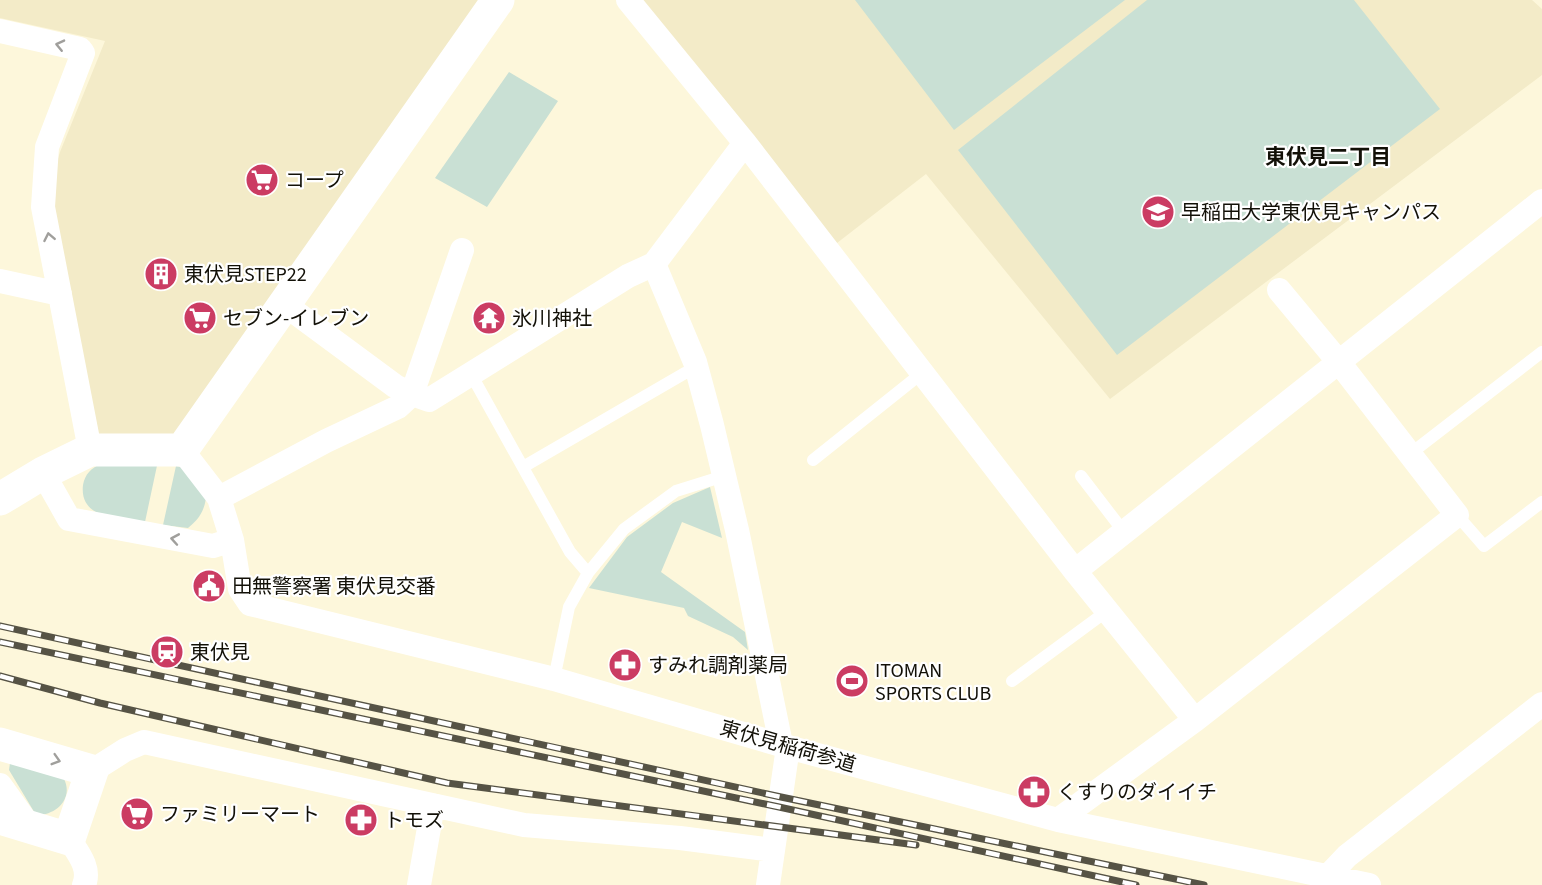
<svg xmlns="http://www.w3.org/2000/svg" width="1542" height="885" viewBox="0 0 1542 885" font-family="'Source Sans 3','Noto Sans JP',sans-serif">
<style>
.built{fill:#f3ebc8}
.green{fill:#c9e0d4}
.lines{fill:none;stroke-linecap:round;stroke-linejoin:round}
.lane{stroke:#fff;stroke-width:12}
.street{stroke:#fff;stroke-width:24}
.secondary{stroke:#fff;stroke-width:33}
.rail-casing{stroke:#565345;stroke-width:7}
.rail{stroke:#fff;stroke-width:4.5;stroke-dasharray:14;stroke-linecap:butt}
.oneway{stroke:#a09f9c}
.labels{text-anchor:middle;stroke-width:4.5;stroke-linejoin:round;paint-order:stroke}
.poi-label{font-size:20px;fill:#121007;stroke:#fff;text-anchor:start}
.street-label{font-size:20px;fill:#121007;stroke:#fff}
.neighbourhood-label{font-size:21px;font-weight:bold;fill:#121007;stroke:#fff}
</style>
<rect width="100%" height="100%" fill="#fdf7db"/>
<!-- built -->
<path class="built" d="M0,0H498L182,450H90L43,207L60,152L105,41L0,18Z
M628,0H1532L1542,9V75L1110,399L926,174L828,250Z"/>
<!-- green -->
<path class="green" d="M855,0H1125L954,130Z
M1147,0H1354L1440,109L1117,355L958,150Z
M509,72L558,101L487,207L435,178Z
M158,461L145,522C120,518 79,520 83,485C85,474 91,468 101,464Z
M176,466L185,468L206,498C204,512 198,520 188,528L163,525Z
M710,487L722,538L682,522L661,572L745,632L748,650L733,637L688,616L684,608L589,588L627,537L673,503Z
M10,763L64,779C74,799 55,816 36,815L9,770Z"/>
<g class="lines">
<!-- lane -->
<path class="lane" d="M471,374L570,552L588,573
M1410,454L1542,352
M813,460L922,373
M523,467L685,373L697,369
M1081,476L1124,532
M1457,515L1484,546L1542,502
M554,679L569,607L588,573L624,529L676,491L724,476
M1012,681L1107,611"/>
<!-- street -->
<path class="street" d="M628,0L745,143L1075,571L1195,720
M0,31L80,49L83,53L47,147L43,207L90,450
M654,264L695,362L712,425L737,530L781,744
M0,281L60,294
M284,304L395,386L412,394L462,250
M182,450L219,498L232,540L240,589L250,604L554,679L788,747L1058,820L1369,885
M43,473L69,519L213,546L232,540
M219,498L326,441L398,407L412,394L429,400L628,276L654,264L745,143
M1075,571L1542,201
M92,771L125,750L144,742L524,825L680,838L772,850
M0,785L30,827
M1058,820L1195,720L1457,515L1338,361L1279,290
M69,839C78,853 91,868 84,885
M1329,875L1347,856L1542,704
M419,885L433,805
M768,885L788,747"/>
<!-- secondary -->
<path class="secondary" d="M0,499L43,473L90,450H182L498,0
M0,744L92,771L69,839L0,818"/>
<!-- rail casing -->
<g class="rail-casing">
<path id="rail" d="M0,626L781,797L1204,885
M0,642L779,807L1136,885
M0,676L100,703L447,783L916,845"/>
</g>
<!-- rail -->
<use href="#rail" class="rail"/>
</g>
<!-- one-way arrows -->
<defs><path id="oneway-chevron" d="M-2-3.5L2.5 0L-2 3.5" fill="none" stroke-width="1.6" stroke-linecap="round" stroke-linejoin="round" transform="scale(1.5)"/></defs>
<g class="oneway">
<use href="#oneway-chevron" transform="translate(60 45) rotate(-167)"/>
<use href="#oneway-chevron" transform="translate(49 237) rotate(-101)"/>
<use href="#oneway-chevron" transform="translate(175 539) rotate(-170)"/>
<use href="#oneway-chevron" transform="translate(56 760) rotate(17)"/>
</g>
<!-- icons -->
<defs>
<g id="supermarket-disc" transform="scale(1.725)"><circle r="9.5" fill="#cb3c63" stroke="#fff"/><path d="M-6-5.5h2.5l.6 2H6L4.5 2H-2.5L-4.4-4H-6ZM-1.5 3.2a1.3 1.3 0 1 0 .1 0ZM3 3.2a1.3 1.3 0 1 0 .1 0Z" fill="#fff"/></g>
<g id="university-disc" transform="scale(1.725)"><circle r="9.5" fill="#cb3c63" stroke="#fff"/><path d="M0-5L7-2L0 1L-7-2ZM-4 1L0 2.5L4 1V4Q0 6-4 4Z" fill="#fff"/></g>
<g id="building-disc" transform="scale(1.725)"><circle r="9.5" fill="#cb3c63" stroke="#fff"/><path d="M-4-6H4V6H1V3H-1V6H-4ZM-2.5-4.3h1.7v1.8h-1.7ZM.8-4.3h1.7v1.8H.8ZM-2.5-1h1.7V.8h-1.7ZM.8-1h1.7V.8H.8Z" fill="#fff"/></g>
<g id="temple-disc" transform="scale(1.725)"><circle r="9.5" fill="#cb3c63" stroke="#fff"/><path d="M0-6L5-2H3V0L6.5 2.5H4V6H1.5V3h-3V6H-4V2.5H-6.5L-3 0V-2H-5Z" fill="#fff"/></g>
<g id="civic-disc" transform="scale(1.725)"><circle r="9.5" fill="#cb3c63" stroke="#fff"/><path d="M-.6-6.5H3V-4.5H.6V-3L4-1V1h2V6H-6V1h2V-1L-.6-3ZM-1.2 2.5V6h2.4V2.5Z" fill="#fff"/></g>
<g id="station-disc" transform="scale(1.725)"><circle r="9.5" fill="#cb3c63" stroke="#fff"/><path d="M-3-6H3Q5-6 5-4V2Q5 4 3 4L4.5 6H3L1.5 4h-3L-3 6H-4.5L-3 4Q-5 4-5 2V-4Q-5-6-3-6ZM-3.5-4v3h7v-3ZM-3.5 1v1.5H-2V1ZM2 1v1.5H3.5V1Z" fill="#fff"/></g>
<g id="pharmacy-disc" transform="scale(1.725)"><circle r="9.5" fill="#cb3c63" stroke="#fff"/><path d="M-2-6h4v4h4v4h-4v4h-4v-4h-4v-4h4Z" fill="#fff"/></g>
<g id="stadium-disc" transform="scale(1.725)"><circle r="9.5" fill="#cb3c63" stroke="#fff"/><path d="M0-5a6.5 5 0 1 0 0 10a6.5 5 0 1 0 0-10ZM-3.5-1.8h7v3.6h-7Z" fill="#fff"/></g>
</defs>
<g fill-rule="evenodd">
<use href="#supermarket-disc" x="262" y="180"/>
<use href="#university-disc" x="1158" y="212"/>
<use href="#building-disc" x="161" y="274"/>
<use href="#supermarket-disc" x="200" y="318"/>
<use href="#temple-disc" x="489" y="318"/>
<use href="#civic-disc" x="209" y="586"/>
<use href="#station-disc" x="167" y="652"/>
<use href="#pharmacy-disc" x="625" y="665"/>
<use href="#stadium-disc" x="852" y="681"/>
<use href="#pharmacy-disc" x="1034" y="792"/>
<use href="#supermarket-disc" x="137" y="814"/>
<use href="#pharmacy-disc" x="361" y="820"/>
</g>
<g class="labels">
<!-- poi labels -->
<g class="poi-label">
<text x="285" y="187">コープ</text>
<text x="1181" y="219">早稲田大学東伏見キャンパス</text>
<text x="184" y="281">東伏見STEP22</text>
<text x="223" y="325">セブン-イレブン</text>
<text x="512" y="325">氷川神社</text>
<text x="232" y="593">田無警察署 東伏見交番</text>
<text x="190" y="659">東伏見</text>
<text x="648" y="672">すみれ調剤薬局</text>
<text x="875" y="677">ITOMAN<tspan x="875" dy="23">SPORTS CLUB</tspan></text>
<text x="1057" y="799">くすりのダイイチ</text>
<text x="160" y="821">ファミリーマート</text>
<text x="384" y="827">トモズ</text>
</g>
<!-- street labels -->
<g class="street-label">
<text transform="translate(788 746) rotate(16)" y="7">東伏見稲荷参道</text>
</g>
<!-- neighbourhood labels -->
<g class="neighbourhood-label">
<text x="1328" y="164">東伏見二丁目</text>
</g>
</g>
</svg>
